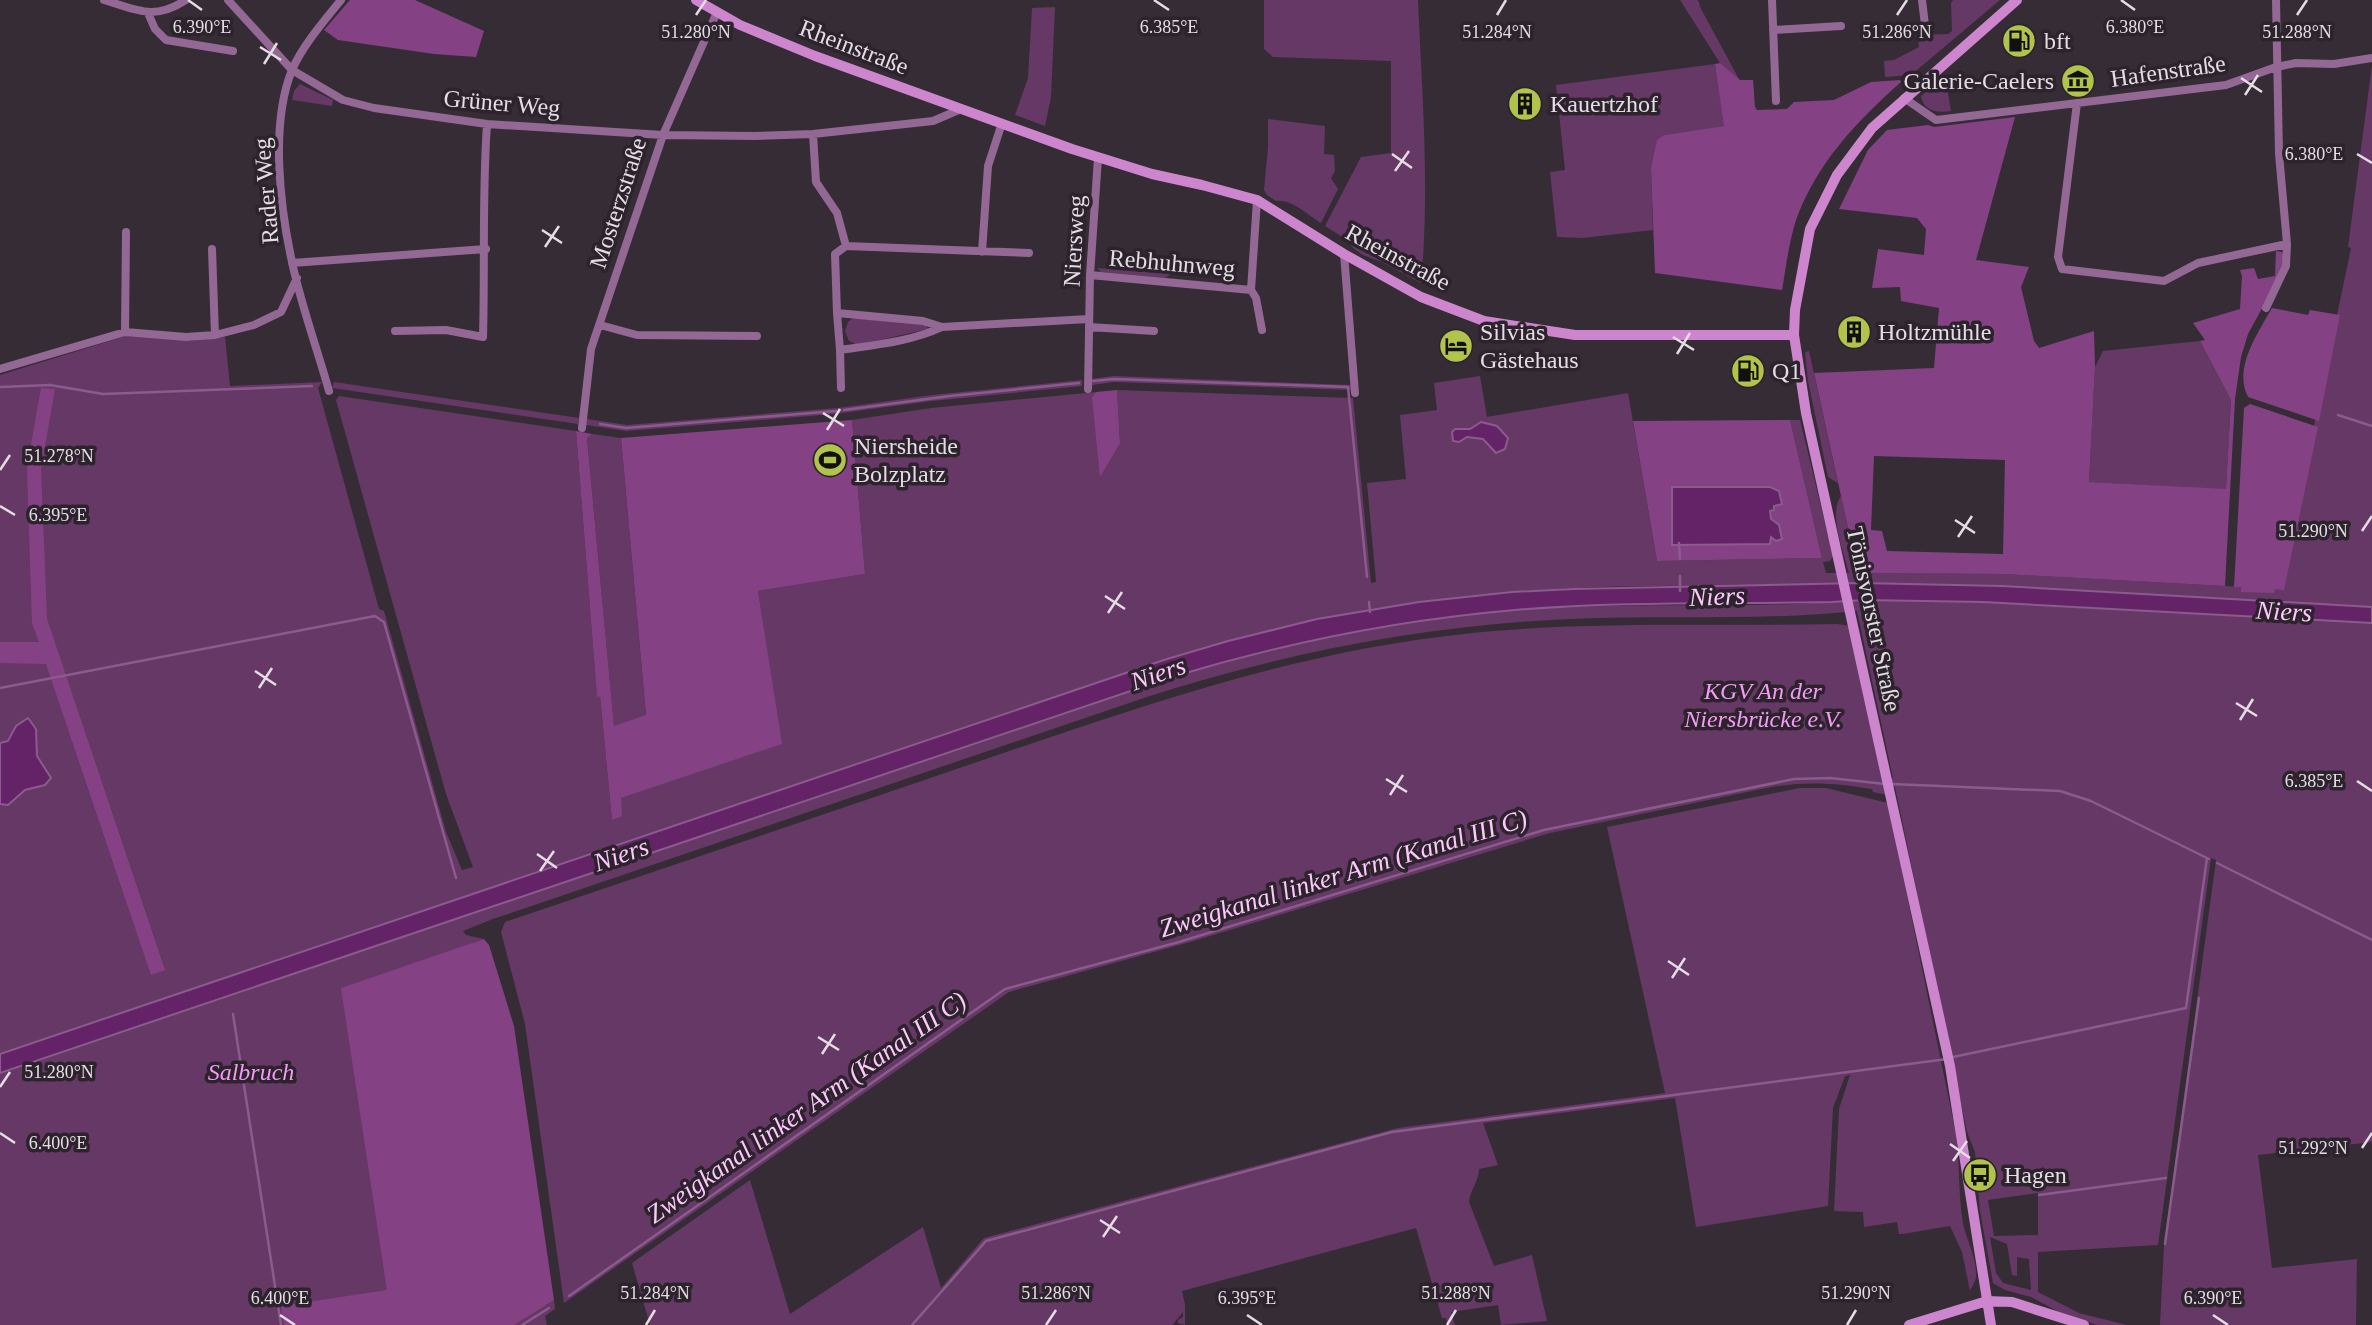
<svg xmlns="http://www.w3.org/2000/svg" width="2372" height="1325" viewBox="0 0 2372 1325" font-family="'Times New Roman',serif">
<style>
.green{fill:#663866;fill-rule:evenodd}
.forest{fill:#844285;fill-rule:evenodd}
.water{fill:#642366;stroke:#8a5b8c;stroke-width:2}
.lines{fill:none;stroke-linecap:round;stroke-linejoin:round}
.stream{stroke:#8a5b8c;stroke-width:2.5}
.street{stroke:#946894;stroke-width:8}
.secondary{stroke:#cd86cd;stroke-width:10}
.ticks{fill:none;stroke:#e4dde4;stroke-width:2.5}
.labels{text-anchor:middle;stroke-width:7;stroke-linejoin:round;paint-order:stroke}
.poi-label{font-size:24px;fill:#e4dde4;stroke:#2c232c;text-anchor:start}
.street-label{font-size:24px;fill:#e4dde4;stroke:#2c232c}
.park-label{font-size:24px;font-style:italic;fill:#f59af6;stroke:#2c232c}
.water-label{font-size:26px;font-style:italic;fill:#fec7fd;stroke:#2c232c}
.ticks-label{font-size:18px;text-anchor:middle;fill:#e4dde4;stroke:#2c232c;stroke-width:7;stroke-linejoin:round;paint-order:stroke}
</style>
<rect width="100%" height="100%" fill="#362c36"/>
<!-- green -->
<path class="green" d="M1264,0H1418C1422,94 1430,189 1421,283L1382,262L1363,255L1353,248L1350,242L1325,226L1361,157L1391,153V61L1273,57L1264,49Z
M1680,0H1697L1699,2L1700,7L1740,81L1720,63Z
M1953,0H2000L1911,75L1885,77L1884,61L1894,60L1919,47L1918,35L1948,34L1952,31L1951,3Z
M1055,7L1051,97L1045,126L1015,115L1028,78L1032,8Z
M1715,64L1725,126L1664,135L1651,168L1653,230L1582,238L1557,237L1550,172L1565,170L1556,85Z
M2372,65V1142L2258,1155L2272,1268L2357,1259L2356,1325H2160L2164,1246L2216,860L2211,858L2158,1245L2038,1252V1292L2079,1313L2127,1325H2097L2059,1312L2031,1297L2005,1290L1993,1283L1980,1211L1975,1152L1967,1132L1895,787L1886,788L1887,795L1873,792L1872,789C1836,783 1808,781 1771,787L1550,833L1190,942L1009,992L564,1303L525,1024L501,932L505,922C662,869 819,816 977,762C1125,712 1267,661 1423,639C1560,619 1699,627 1837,624L1850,626L1884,778H1893L1857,611C1762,621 1665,615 1570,619C1425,625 1284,653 1147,697L490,920L463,931L466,935L484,939L472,943L546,1305L554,1300L555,1309L545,1316L547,1325H0V375L126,336L191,341L225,337L230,386L322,382L318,388L379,609L384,611L446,832L462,870L473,867L446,794L336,400L339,396L576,431L597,696H600L612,820L620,798L781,744L758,591L865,574L852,420L931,408L1096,392L1092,397L1120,443L1117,390L1353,398L1371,583L1376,582L1367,483L1406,479L1400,415L1437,410L1434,383L1480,376L1487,417L1628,393L1657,561L1822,558L1790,420H1800L1833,556L1830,561L1823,562L1826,573H1849C1844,553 1828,513 1841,496L1858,573L2003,574L2280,589L2351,248L2348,247ZM1857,584L1860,600C1746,610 1630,601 1515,610C1398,619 1284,643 1172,677L473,914L469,897L1167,659C1280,625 1393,602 1511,592C1626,582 1742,588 1857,584ZM2038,1193V1235L1994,1236L1988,1200ZM1990,1237L2007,1244L2012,1275L2017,1276V1257L2029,1259L2031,1290L2003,1283L1996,1273Z
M1945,76L1951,111C1938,113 1924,112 1921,96Z
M300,84L333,100L332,106L292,100L294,91Z
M1268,119L1325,126L1324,154L1334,155L1335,171L1331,178L1338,189L1321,223C1308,215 1291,198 1276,201L1267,195L1264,190L1268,148Z
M1142,262L1169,265L1172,269L1171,274L1165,278L1101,272L1097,268L1140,272Z
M853,318L926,325L928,329L858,345L849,341L845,331L848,322Z
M2200,341L2231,400L2226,490L2089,482L2095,367L2103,351Z
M1809,351L1838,483L1828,477L1808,381L1805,352Z
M1114,376L1352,385V390L1114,382L1092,385L1091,379Z
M1082,380V386L932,401L834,414L626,431L586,425L587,419L627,425L838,408L932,395Z
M334,382L579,418L578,424L332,388Z
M592,434L621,438L646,716L614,727L587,437Z
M1800,788H1826L1888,803L1956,1134C1960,1164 1958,1193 1963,1223C1966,1240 1977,1257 1976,1276C1976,1281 1972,1286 1970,1291L1962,1252L1950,1226L1903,1234H1899L1897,1222L1864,1227L1863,1212L1834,1211L1839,1109L1850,1075L1845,1076L1833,1108L1828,1206L1696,1227L1675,1098L1483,1123L1498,1165L1479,1169C1479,1181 1470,1190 1469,1202L1494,1266L1532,1255L1547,1321L1501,1325L1498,1305L1451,1312L1455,1325H1448L1446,1318H1442L1416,1228L1182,1291L1185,1305V1325L1178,1323V1320L1183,1317V1312L1172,1325H650L632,1263L750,1180L790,1314L923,1227L941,1288L984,1238L1398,1128L1665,1093L1607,827Z"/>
<!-- forest -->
<path class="forest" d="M350,0H415L484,31L476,57L434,54L338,40L324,30Z
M1720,63L1740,80H1753L1755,107L1757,110L1787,109L1794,102L1834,100L1871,82L1900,80L1901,82C1856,122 1817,163 1796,220C1789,242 1786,267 1782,290L1655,273L1651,168L1657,140L1664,135L1724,126L1715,64Z
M2015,117L1976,260L2029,267L2021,287L2034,341L2039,348L2094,331L2095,367L2089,482L2226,489L2231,400L2200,341L2205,340L2193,323L2240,309L2242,276L2240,270L2254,268L2258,279L2275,276L2276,251L2282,252L2284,257L2279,277L2248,334L2241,357L2235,399L2225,586L2003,574L1858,573L1814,373L1934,368L1939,308L1901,301L1900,287L1872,288L1878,249L1924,255L1926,229L1917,218L1839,209L1868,150L1887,130L1928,125L1934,127ZM1874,456L2005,460L2003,554L1887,551L1882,531L1871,530Z
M2272,308L2308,315L2310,310L2340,315L2319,421L2248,397C2233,368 2258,333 2272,308Z
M41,388L55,389L41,469L47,619L165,970L151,975L46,664L0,663V642H39L32,623L27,467Z
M1117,390L1120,443L1100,477L1092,397L1096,392Z
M2250,404L2318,427L2284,590L2275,589L2274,593L2241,592V587H2234L2244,408Z
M852,420L865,574L758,591L782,744L621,798L622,816L612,820L600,696L597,697L576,431L592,434L587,438L614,726L646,715L621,438Z
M1790,420L1822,558L1657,561L1633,421Z
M484,939L489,945L514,1026L554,1300L514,1325H284L281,1306L387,1290L341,988Z"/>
<!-- water -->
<path class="water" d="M1481,422L1497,426L1508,438L1505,449L1496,453L1483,439L1467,437L1459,442L1453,441L1452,432L1455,429H1470Z
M1672,487H1770L1779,491L1782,504L1774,506V510L1770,511L1771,519L1779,525L1782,539L1776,541L1771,537L1770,544L1672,545Z
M1860,583L2002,586L2372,607V623L1983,602L1864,600L1832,602C1727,604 1620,601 1515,610C1398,620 1284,643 1172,677L0,1073V1054L1167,659L1228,641L1317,619L1419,602L1512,592L1573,589Z
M28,718L36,729L37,756L51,778L45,785L25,790L8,805L0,804V743L8,741L16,726Z"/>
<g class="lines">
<!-- stream -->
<path class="stream" d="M1093,381L1114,379L1348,387L1367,577
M0,387L50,385L103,394L312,386
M844,410L950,396L1079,383
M2338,415L2372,426
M600,424L626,428L836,411
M1679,543L1680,559
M1680,591V576
M1369,602L1370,612
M0,688L375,616L384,622L456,878
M1892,784L2060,791L2091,801L2209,859
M2217,863L2372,940
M233,1014L281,1325
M1953,1057L2186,1008L2207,858
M2039,1195L2166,1178
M2165,1244L2199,998
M569,1296L1005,989L1179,942L1544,830L1794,779L1830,778L1885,784
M522,1325L549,1308
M912,1325L986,1241L1392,1132L1947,1059"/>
<!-- street -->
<path class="street" d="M104,0C137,10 154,21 186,0
M228,0L292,70L343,100L374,108L487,124L663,135L754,136L813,134L933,121L961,109
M1772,0L1776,101
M1922,0L1925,25
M148,13L155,29L166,40L233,51
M1773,30L1841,26
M1904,98L1936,120L2226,85L2276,67L2296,63L2334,64L2372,58
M2077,103L2058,257L2062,269L2164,281L2198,263L2287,244
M813,134L816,182L837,213L846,246L1029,253
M1257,200L1251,290L1256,298L1262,330
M846,246L835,254L837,313L923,321L942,327
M212,249L215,335
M982,252L988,166L1002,123
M1344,254L1355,393
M292,263L486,249
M1090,275L1251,290
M2266,308L2286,266L2287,244L2279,154L2276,0
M837,313L840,350C874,345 910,342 942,327L1089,319
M600,325L637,335L757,336
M1089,327L1154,331
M395,331L446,330L483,337C485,266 482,195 487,124
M125,332L126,232
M840,350L841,388
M0,369L125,332L186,337L215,335L254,325L281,312L297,278
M1088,389L1090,275L1098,158
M329,391C317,348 301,305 292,262C280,207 270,124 292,70C303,45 324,21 341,0
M582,428L591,349L663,135L717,12"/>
<!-- secondary -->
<path class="secondary" d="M696,0L740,25L815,56L1072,149L1152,174L1202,185L1257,200L1344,254L1421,297L1484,321L1575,335H1794
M1909,1325L1987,1301L2012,1302L2084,1325
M1991,1325L1950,1066L1806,413L1794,335L1795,310L1810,229L1837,175L1872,128L2017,0"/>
</g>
<!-- ticks -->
<path class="ticks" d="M188,0L202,10M1154,0L1169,10M2121,0L2135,10M696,15L706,0M1497,15L1506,0M1897,15L1907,0M2297,15L2307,0M260,47L281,60M264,64L277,43M2241,78L2262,92M2245,95L2258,75M1392,154L1412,168M2357,154L2372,163M1395,171L1409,151M542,230L562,243M545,247L559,226M1673,337L1694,350M1677,354L1690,333M823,413L844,426M827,430L840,409M0,470L10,455M0,506L15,515M1955,520L1975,533M2362,531L2372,516M1958,537L1972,516M1105,596L1125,609M1108,613L1122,592M255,671L276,685M259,688L272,668M2236,703L2257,716M2240,720L2253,699M1386,779L1407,792M2357,781L2372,791M1390,795L1403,775M537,854L557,868M540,871L554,851M1668,961L1689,975M1672,978L1685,958M818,1037L839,1050M822,1054L835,1034M0,1087L10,1072M0,1133L15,1143M1950,1144L1970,1158M2362,1148L2372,1133M1953,1161L1967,1141M1100,1220L1120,1233M1103,1237L1117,1216M280,1315L295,1325M1247,1315L1262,1325M2213,1315L2228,1325M646,1325L655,1310M1046,1325L1056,1310M1447,1325L1456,1310M1847,1325L1856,1310"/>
<!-- icons -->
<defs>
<g id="fuel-disc" transform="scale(1.75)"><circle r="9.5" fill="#b2c34c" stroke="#2c232c"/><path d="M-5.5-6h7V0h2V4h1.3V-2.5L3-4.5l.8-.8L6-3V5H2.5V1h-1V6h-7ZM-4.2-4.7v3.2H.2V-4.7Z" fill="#111"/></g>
<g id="museum-disc" transform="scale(1.75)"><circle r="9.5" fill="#b2c34c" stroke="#2c232c"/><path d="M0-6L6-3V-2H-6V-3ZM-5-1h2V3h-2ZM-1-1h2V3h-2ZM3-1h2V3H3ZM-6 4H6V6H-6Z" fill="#111"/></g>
<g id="building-disc" transform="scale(1.75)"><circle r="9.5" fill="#b2c34c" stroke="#2c232c"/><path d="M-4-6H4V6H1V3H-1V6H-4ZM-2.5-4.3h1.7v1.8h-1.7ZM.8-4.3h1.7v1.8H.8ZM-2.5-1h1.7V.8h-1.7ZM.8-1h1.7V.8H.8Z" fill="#111"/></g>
<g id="hotel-disc" transform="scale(1.75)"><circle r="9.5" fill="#b2c34c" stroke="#2c232c"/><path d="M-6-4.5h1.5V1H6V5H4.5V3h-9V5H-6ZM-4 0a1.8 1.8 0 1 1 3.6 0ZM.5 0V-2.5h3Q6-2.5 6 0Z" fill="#111"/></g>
<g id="stadium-disc" transform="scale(1.75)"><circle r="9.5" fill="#b2c34c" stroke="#2c232c"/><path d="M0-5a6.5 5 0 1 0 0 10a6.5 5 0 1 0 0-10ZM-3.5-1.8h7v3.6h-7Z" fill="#111"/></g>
<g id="bus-disc" transform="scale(1.75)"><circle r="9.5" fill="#b2c34c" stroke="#2c232c"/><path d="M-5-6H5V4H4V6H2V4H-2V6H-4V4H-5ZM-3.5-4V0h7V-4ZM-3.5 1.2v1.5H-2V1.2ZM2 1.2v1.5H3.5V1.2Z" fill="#111"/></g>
</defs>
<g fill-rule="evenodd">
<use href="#fuel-disc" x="2019" y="41"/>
<use href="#museum-disc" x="2078" y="81"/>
<use href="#building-disc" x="1525" y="104"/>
<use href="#building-disc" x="1854" y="332"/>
<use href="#hotel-disc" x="1456" y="346"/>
<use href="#fuel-disc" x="1748" y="371"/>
<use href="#stadium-disc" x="830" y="460"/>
<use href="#bus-disc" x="1980" y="1175"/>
</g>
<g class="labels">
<!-- poi labels -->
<g class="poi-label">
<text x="2044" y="49">bft</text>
<text x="2054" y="89" text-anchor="end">Galerie-Caelers</text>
<text x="1550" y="112">Kauertzhof</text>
<text x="1480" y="340">Silvias<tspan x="1480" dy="28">Gästehaus</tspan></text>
<text x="1878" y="340">Holtzmühle</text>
<text x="1772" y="379">Q1</text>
<text x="854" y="454">Niersheide<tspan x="854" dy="28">Bolzplatz</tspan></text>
<text x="2004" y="1183">Hagen</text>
</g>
<!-- street labels -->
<g class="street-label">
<text transform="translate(854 47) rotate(21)" y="8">Rheinstraße</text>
<text transform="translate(2168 71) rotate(-8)" y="8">Hafenstraße</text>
<text transform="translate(502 103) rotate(5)" y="8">Grüner Weg</text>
<text transform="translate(266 191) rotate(-95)" y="8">Rader Weg</text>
<text transform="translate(618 203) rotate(-72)" y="8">Mosterzstraße</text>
<text transform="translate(1074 241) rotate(-87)" y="8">Niersweg</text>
<text transform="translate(1398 257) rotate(28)" y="8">Rheinstraße</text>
<text transform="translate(1172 263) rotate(5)" y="8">Rebhuhnweg</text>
<text transform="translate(1874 619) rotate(78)" y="8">Tönisvorster Straße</text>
</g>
<!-- park labels -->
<g class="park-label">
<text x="1763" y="699">KGV An der<tspan x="1763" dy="28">Niersbrücke e.V.</tspan></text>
<text x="251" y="1080">Salbruch</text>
</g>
<!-- water labels -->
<g class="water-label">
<text transform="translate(1717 596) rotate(-2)" y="9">Niers</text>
<text transform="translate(2284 611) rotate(3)" y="9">Niers</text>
<text transform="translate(1158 673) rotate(-19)" y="9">Niers</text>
<text transform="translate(621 854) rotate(-19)" y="9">Niers</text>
<text transform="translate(1343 873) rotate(-17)" y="9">Zweigkanal linker Arm (Kanal III C)</text>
<text transform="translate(806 1107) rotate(-35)" y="9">Zweigkanal linker Arm (Kanal III C)</text>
</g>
</g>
<g class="ticks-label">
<text x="202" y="33">6.390°E</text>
<text x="1169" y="33">6.385°E</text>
<text x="2135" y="33">6.380°E</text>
<text x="696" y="38">51.280°N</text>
<text x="1497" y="38">51.284°N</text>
<text x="1897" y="38">51.286°N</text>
<text x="2297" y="38">51.288°N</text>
<text x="2314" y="160">6.380°E</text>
<text x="59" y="462">51.278°N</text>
<text x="58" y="521">6.395°E</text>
<text x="2313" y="537">51.290°N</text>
<text x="2314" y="787">6.385°E</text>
<text x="59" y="1078">51.280°N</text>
<text x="58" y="1149">6.400°E</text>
<text x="2313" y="1154">51.292°N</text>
<text x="655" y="1299">51.284°N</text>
<text x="1056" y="1299">51.286°N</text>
<text x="1456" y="1299">51.288°N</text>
<text x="1856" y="1299">51.290°N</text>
<text x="280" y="1304">6.400°E</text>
<text x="1247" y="1304">6.395°E</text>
<text x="2213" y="1304">6.390°E</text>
</g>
</svg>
